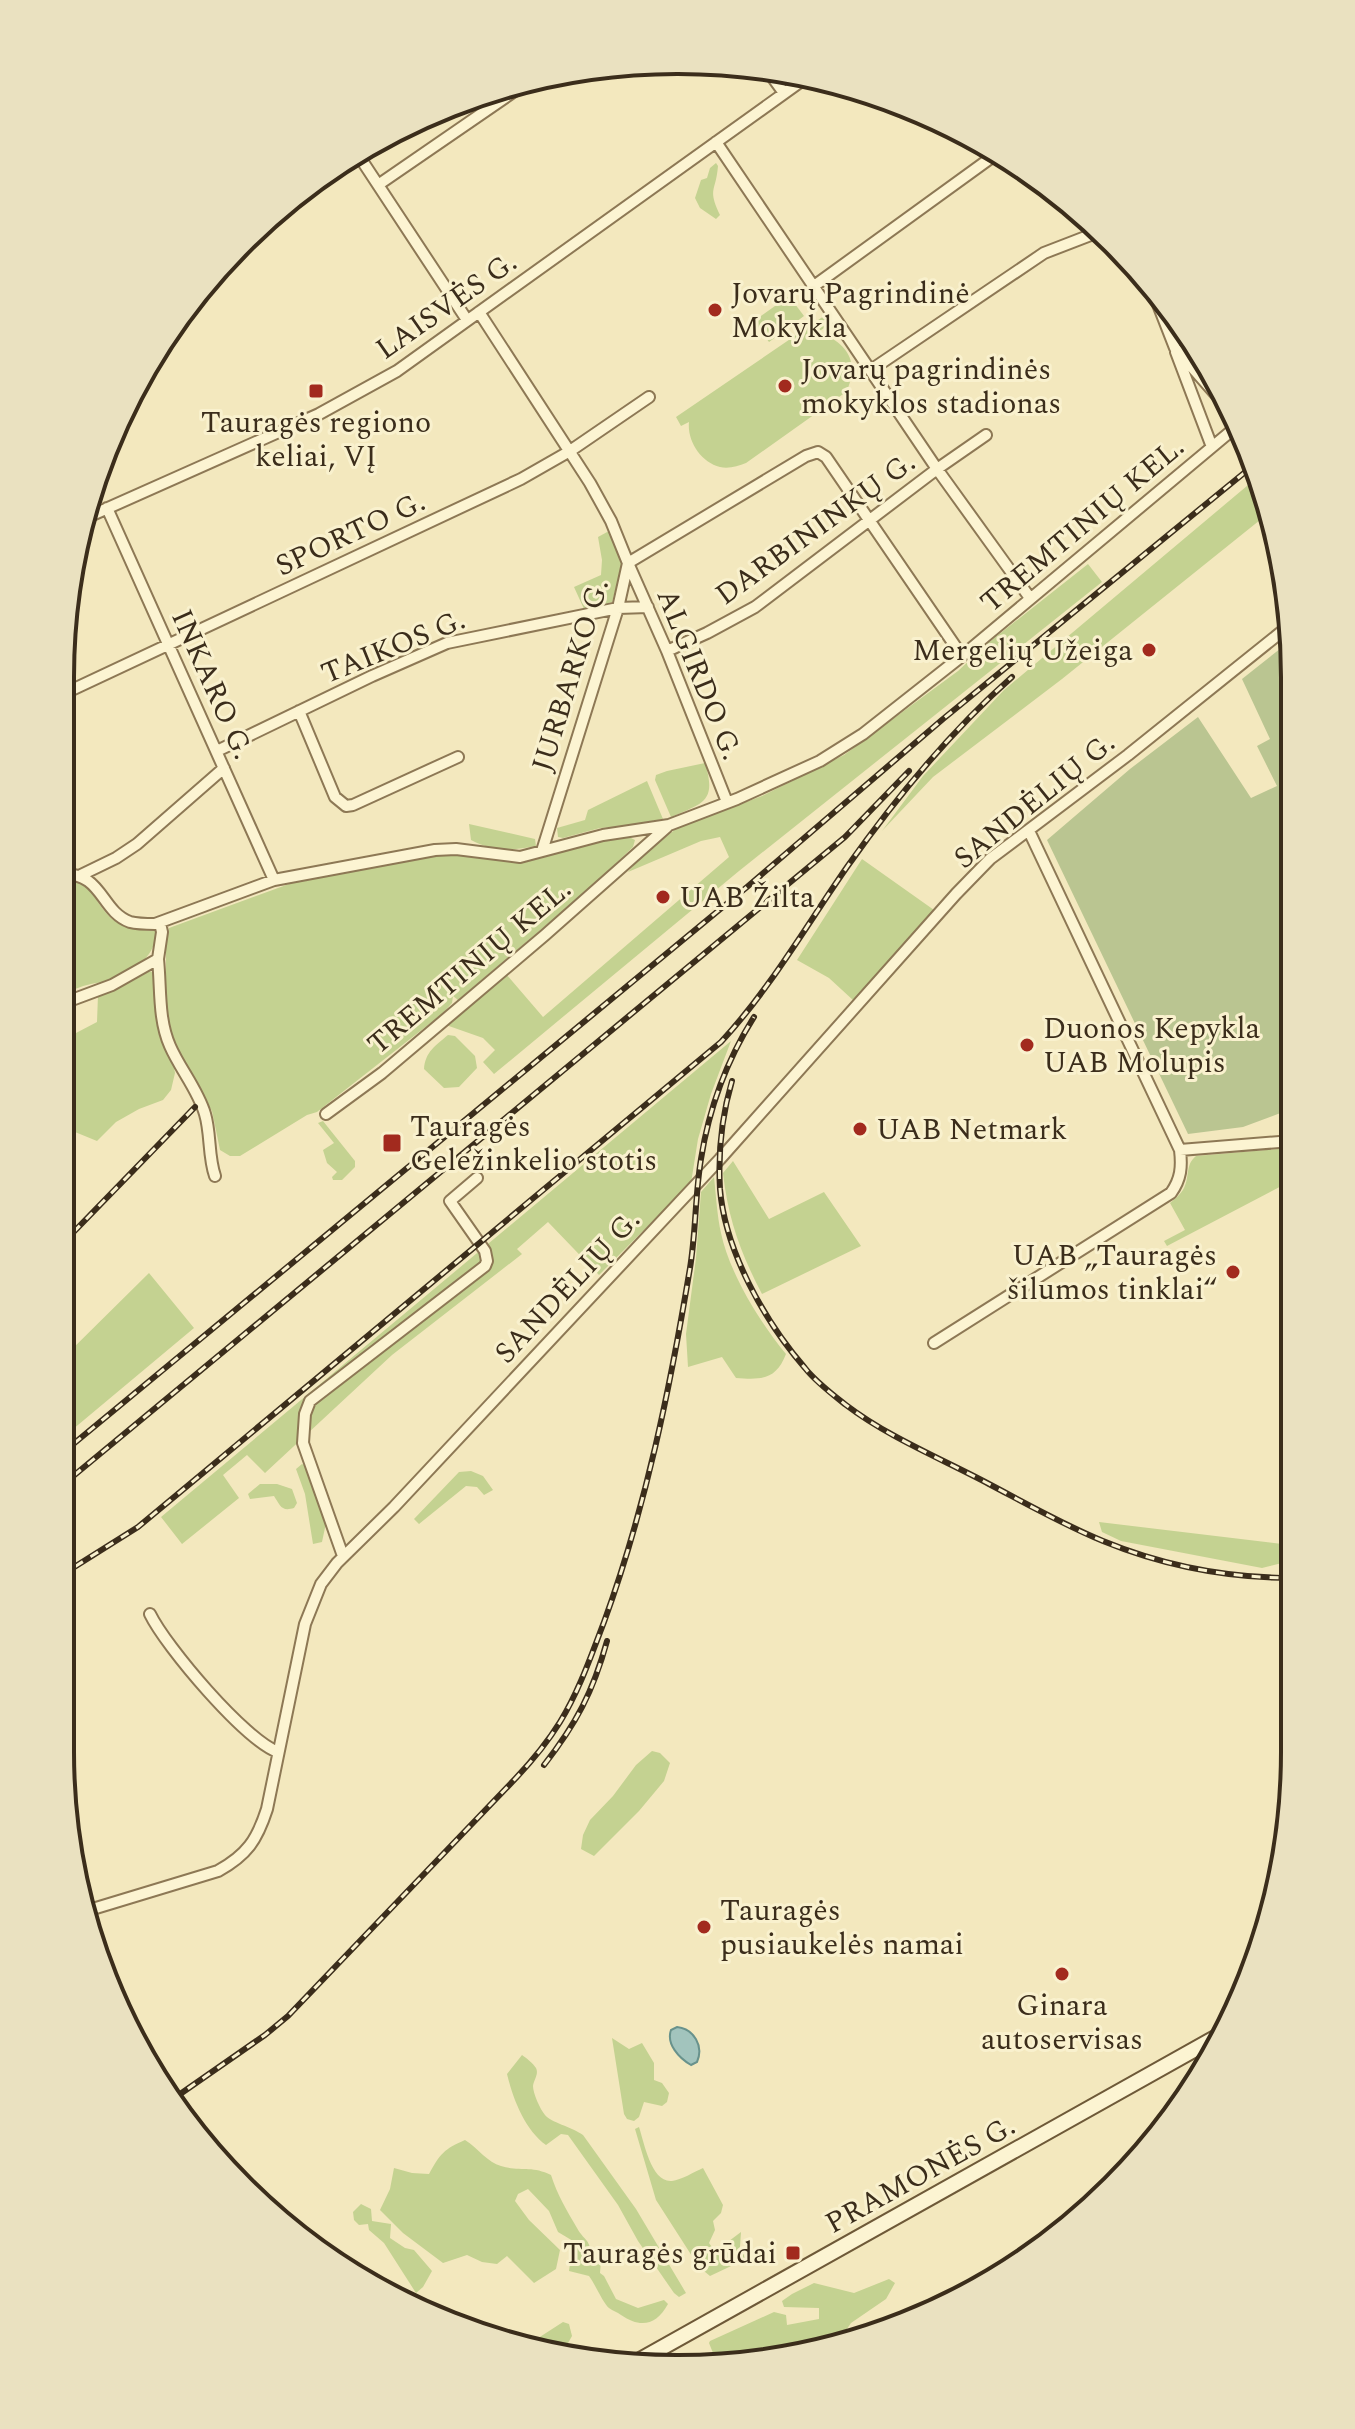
<svg xmlns="http://www.w3.org/2000/svg" width="1355" height="2429" viewBox="0 0 1355 2429" font-family="Spectral,serif">
<style>
.green{fill:#c4d291}
.cemetery{fill:#bac591}
.water{fill:#a2c4bd;stroke:#68928c;stroke-width:2}
.lines{fill:none;stroke-linecap:round;stroke-linejoin:round}
.street-casing{stroke:#8d7855;stroke-width:14}
.secondary-casing{stroke:#6e5938;stroke-width:18}
.street{stroke:#fcf4d2;stroke-width:10}
.secondary{stroke:#fcf4d2;stroke-width:14}
.rail-casing{stroke:#3b2d1b;stroke-width:6}
.rail{stroke:#f9f1ce;stroke-width:3;stroke-dasharray:9;stroke-linecap:butt}
.poi-dot{fill:#a22a1e;stroke:#f9f1ce;stroke-width:3}
.labels{text-anchor:middle;stroke-width:6;stroke-linejoin:round;paint-order:stroke}
.poi-label{font-size:30px;fill:#3b2d1b;stroke:#f9f1ce;text-anchor:start}
.street-label{font-size:30px;fill:#3b2d1b;stroke:#f9f1ce}
.rim{fill:none;stroke:#3b2d1b;stroke-width:4}
</style>
<rect width="100%" height="100%" fill="#f3e8be"/>
<!-- green -->
<path class="green" d="M716,163L718,166C716,192 707,188 720,215L716,219L700,208L695,198L701,180L707,178L710,168Z
M789,296L804,316L769,342L754,321Z
M824,316L830,324L818,332C847,342 861,363 846,392L746,463C738,466 729,469 720,467C701,462 687,441 689,422L681,426L676,417Z
M1260,475L1270,512L1062,679L933,777L882,831L923,776L1004,690Z
M609,531L622,566L612,602L584,609L574,587L601,575L602,560L598,537Z
M1088,564L1102,582L739,871L494,1074L483,1062L495,1050L483,1038L446,1025L506,974L543,1017L729,857L720,837L701,841L628,872L641,857L677,828L762,796L844,755L958,671L988,643Z
M705,763C717,802 703,803 671,817L655,780L656,775L667,771Z
M647,781L663,819L628,826L600,828L563,838L558,837L557,828L585,820L588,810Z
M469,824L535,839L536,846C514,851 491,851 471,840Z
M629,837L635,840L633,847L592,886L458,1000L453,996L452,1003L442,1014L317,1112L307,1115L240,1156H230L220,1150L212,1111L194,1083L170,1036L166,1016V946L169,928L300,880L407,859L447,855L528,861L594,842Z
M862,859L934,910L854,1001L829,978L797,960Z
M67,880C94,884 94,902 111,918C123,929 139,930 155,931C159,955 131,973 110,981C104,983 98,982 91,984C81,986 69,991 61,997V881Z
M150,971L153,973L156,1008L161,1035L173,1061L175,1073L171,1090L163,1100L139,1109L116,1122L97,1141L75,1132H61V1010L65,1009L76,1033L97,1022L98,995L134,980Z
M448,1035L455,1036L475,1056L477,1068L459,1087L444,1088L424,1069C425,1052 436,1045 448,1035Z
M731,1041L711,1094L698,1139L691,1183L599,1275L548,1222L517,1249L522,1254L392,1355L265,1473L247,1455L223,1475L239,1498L182,1544L161,1517Z
M323,1121L355,1161V1167L342,1180H333L332,1177L337,1172L327,1163L323,1150L334,1143L318,1123Z
M1289,1148L1292,1150L1291,1181L1167,1246L1164,1241L1185,1230L1170,1203C1175,1199 1181,1194 1184,1188C1190,1176 1185,1165 1196,1156Z
M733,1161L769,1219L824,1192L861,1246L762,1294C741,1254 728,1219 723,1173Z
M714,1177C716,1195 717,1215 721,1233C729,1272 760,1323 786,1354C776,1380 761,1380 736,1378L722,1357L688,1367L686,1334L696,1258L701,1192Z
M149,1273L194,1328L60,1440V1361Z
M302,1464L306,1466L326,1523L322,1542L313,1544L305,1494L296,1469Z
M471,1471L483,1476L493,1490L484,1495L477,1487L466,1486L419,1524L414,1519L459,1472Z
M260,1484H277L292,1489L297,1503L294,1508C281,1512 280,1505 274,1496L250,1499L248,1494Z
M1099,1522L1290,1545V1561L1262,1568L1121,1541L1102,1532Z
M652,1751L660,1753L670,1763L664,1781L639,1811L594,1856L581,1849L583,1835L590,1820L613,1796L636,1765Z
M612,2038L629,2049L642,2043L654,2063V2080L662,2083L669,2093L667,2102L662,2106L644,2102L639,2117L634,2121L627,2119L624,2114Z
M522,2055C526,2058 533,2063 536,2068C539,2074 534,2079 533,2086C533,2093 540,2109 545,2115C550,2122 572,2127 583,2135L636,2209L686,2293L679,2297L674,2293L638,2241L618,2205L568,2135L561,2134L546,2145C525,2130 513,2099 507,2074Z
M639,2127C644,2142 651,2183 672,2181C681,2180 694,2172 703,2168L723,2205L721,2213L713,2221L715,2230L709,2243L714,2250H717L741,2232L740,2247L746,2259L710,2276L699,2267L656,2200L635,2129Z
M465,2140C478,2148 488,2163 501,2166C521,2172 531,2165 551,2175C557,2194 567,2211 577,2228C585,2242 588,2236 592,2255L601,2261L600,2273L604,2276L616,2299L638,2308L664,2300L668,2304C656,2326 640,2328 621,2315C617,2312 613,2311 609,2308C603,2303 595,2284 589,2276L569,2271L573,2241L558,2232L549,2211L528,2189L518,2194L515,2201L529,2220L560,2250L556,2269L534,2283L507,2256L497,2264L482,2262L467,2255L443,2263L403,2233L380,2210L390,2189L394,2168L412,2173L429,2174C440,2154 444,2149 465,2140Z
M361,2204L371,2209L372,2221L391,2224L390,2238L405,2248L414,2250L432,2271L423,2287L416,2293L384,2243L369,2230L368,2224L359,2225L354,2220L353,2212Z
M889,2279L895,2283L886,2299L851,2323L840,2339C823,2336 799,2341 782,2348L780,2353L724,2366L713,2353L709,2343L710,2341L774,2312L786,2315L787,2325L819,2319V2308L784,2307L782,2301L792,2294L814,2283L854,2293Z
M563,2322L569,2324L572,2336L563,2352L518,2348L506,2342H532Z"/>
<!-- cemetery -->
<path class="cemetery" d="M1290,641L1291,1109L1243,1127L1188,1134L1047,840L1130,769L1198,717L1251,798L1277,786L1257,746L1270,739L1242,679Z"/>
<!-- water -->
<path class="water" d="M677,2027C694,2029 704,2046 697,2062L691,2065C679,2058 666,2044 671,2030Z"/>
<g class="lines">
<!-- street casing -->
<g class="street-casing">
<path id="street" d="M765,67L784,93
M716,142L937,469L1030,598
M357,153L467,320
M378,185L532,79
M1150,284L1175,348L1226,406
M814,286L999,152
M479,312L590,483L611,521L628,563L618,608L542,851
M1176,352L1212,447
M871,370L1044,253L1101,231
M107,508L274,880
M81,520L319,414L397,371L807,77
M667,651L707,633L755,607L937,469L986,435
M61,695L521,479L570,451L649,397
M299,711L335,797L346,806L353,805L458,757
M217,751L372,676L447,643L618,608L648,607
M727,802L667,651L628,563L806,456L818,452L826,457L962,656
M1029,831L1180,1150L1292,1141
M61,874C103,872 100,911 130,922C138,924 147,924 155,924L274,880L435,850L456,849L520,857L603,835L669,825L737,799L820,761L863,734L962,656L1236,427
M81,875L116,858L137,844L224,768
M158,959C161,988 158,1019 170,1046C180,1069 198,1090 205,1114C211,1134 208,1156 215,1176
M61,1004L112,985L158,959L162,932L160,923
M326,1114L382,1073L545,935L667,827
M934,1343L1171,1193C1181,1179 1182,1167 1180,1150
M343,1556L303,1443L305,1414L310,1401L485,1266L487,1261L485,1251L450,1201L477,1178
M150,1614C166,1647 245,1740 278,1752
M86,1911L218,1871C247,1855 257,1840 267,1809L305,1624L321,1584L337,1563L394,1507L720,1159L956,894L990,859L1128,755L1290,625"/>
</g>
<!-- secondary casing -->
<g class="secondary-casing">
<path id="secondary" d="M640,2360L1224,2033"/>
</g>
<!-- street -->
<use href="#street" class="street"/>
<!-- secondary -->
<use href="#secondary" class="secondary"/>
<!-- rail casing -->
<g class="rail-casing">
<path id="rail" d="M732,1081C722,1115 718,1154 720,1189C725,1251 765,1322 805,1368C816,1382 832,1394 846,1405C888,1437 942,1459 989,1484C1027,1504 1064,1525 1103,1541C1164,1566 1228,1578 1293,1578
M61,1245L195,1107
M60,1455L747,887L943,719L1255,464
M60,1487L845,837L909,771
M60,1576L138,1527L721,1042C770,989 806,926 847,867C895,799 950,732 1012,677
M544,1765C576,1724 593,1692 607,1641
M173,2099L265,2035L288,2016L515,1779C532,1761 547,1743 560,1722C579,1691 591,1656 604,1622C646,1507 670,1388 690,1268C696,1232 695,1195 701,1159C709,1108 727,1060 754,1017"/>
</g>
<!-- rail -->
<use href="#rail" class="rail"/>
</g>
<!-- markers -->
<g class="poi-dot">
<circle cx="715" cy="310" r="8"/>
<circle cx="785" cy="386" r="8"/>
<rect x="308" y="383" width="16" height="16" rx="4"/>
<circle cx="1149" cy="650" r="8"/>
<circle cx="663" cy="897" r="8"/>
<circle cx="1027" cy="1045" r="8"/>
<circle cx="860" cy="1129" r="8"/>
<rect x="382" y="1133" width="20" height="20" rx="4"/>
<circle cx="1233" cy="1272" r="8"/>
<circle cx="704" cy="1927" r="8"/>
<circle cx="1062" cy="1974" r="8"/>
<rect x="785" y="2245" width="16" height="16" rx="4"/>
</g>
<g class="labels">
<!-- poi labels -->
<g class="poi-label">
<text x="731" y="303">Jovarų Pagrindinė<tspan x="731" dy="34">Mokykla</tspan></text>
<text x="801" y="379">Jovarų pagrindinės<tspan x="801" dy="34">mokyklos stadionas</tspan></text>
<text x="316" y="432" text-anchor="middle">Tauragės regiono<tspan x="316" dy="34">keliai, VĮ</tspan></text>
<text x="1133" y="660" text-anchor="end">Mergelių Užeiga</text>
<text x="679" y="907">UAB Žilta</text>
<text x="1043" y="1038">Duonos Kepykla<tspan x="1043" dy="34">UAB Molupis</tspan></text>
<text x="410" y="1136">Tauragės<tspan x="410" dy="34">Geležinkelio stotis</tspan></text>
<text x="876" y="1139">UAB Netmark</text>
<text x="1217" y="1265" text-anchor="end">UAB „Tauragės<tspan x="1217" dy="34">šilumos tinklai“</tspan></text>
<text x="720" y="1920">Tauragės<tspan x="720" dy="34">pusiaukelės namai</tspan></text>
<text x="1062" y="2015" text-anchor="middle">Ginara<tspan x="1062" dy="34">autoservisas</tspan></text>
<text x="777" y="2263" text-anchor="end">Tauragės grūdai</text>
</g>
<!-- street labels -->
<g class="street-label">
<text transform="translate(446 305) rotate(-35)" y="10">LAISVĖS G.</text>
<text transform="translate(1082 524) rotate(-40)" y="10">TREMTINIŲ KEL.</text>
<text transform="translate(815 528) rotate(-36)" y="10">DARBININKŲ G.</text>
<text transform="translate(350 533) rotate(-25)" y="10">SPORTO G.</text>
<text transform="translate(393 646) rotate(-22)" y="10">TAIKOS G.</text>
<text transform="translate(700 674) rotate(68)" y="10">ALGIRDO G.</text>
<text transform="translate(570 675) rotate(-73)" y="10">JURBARKO G.</text>
<text transform="translate(213 684) rotate(66)" y="10">INKARO G.</text>
<text transform="translate(1034 800) rotate(-39)" y="10">SANDĖLIŲ G.</text>
<text transform="translate(469 966) rotate(-40)" y="10">TREMTINIŲ KEL.</text>
<text transform="translate(567 1286) rotate(-47)" y="10">SANDĖLIŲ G.</text>
<text transform="translate(920 2174) rotate(-29)" y="10">PRAMONĖS G.</text>
</g>
</g>
<!-- crop -->
<path d="M0 0H1355V2429H0ZM677 74H678A603 603 0 0 1 1281 677V1752A603 603 0 0 1 678 2355H677A603 603 0 0 1 74 1752V677A603 603 0 0 1 677 74Z" fill="#eae1c0" fill-rule="evenodd"/>
<path class="rim" d="M677 74H678A603 603 0 0 1 1281 677V1752A603 603 0 0 1 678 2355H677A603 603 0 0 1 74 1752V677A603 603 0 0 1 677 74Z"/>
</svg>
